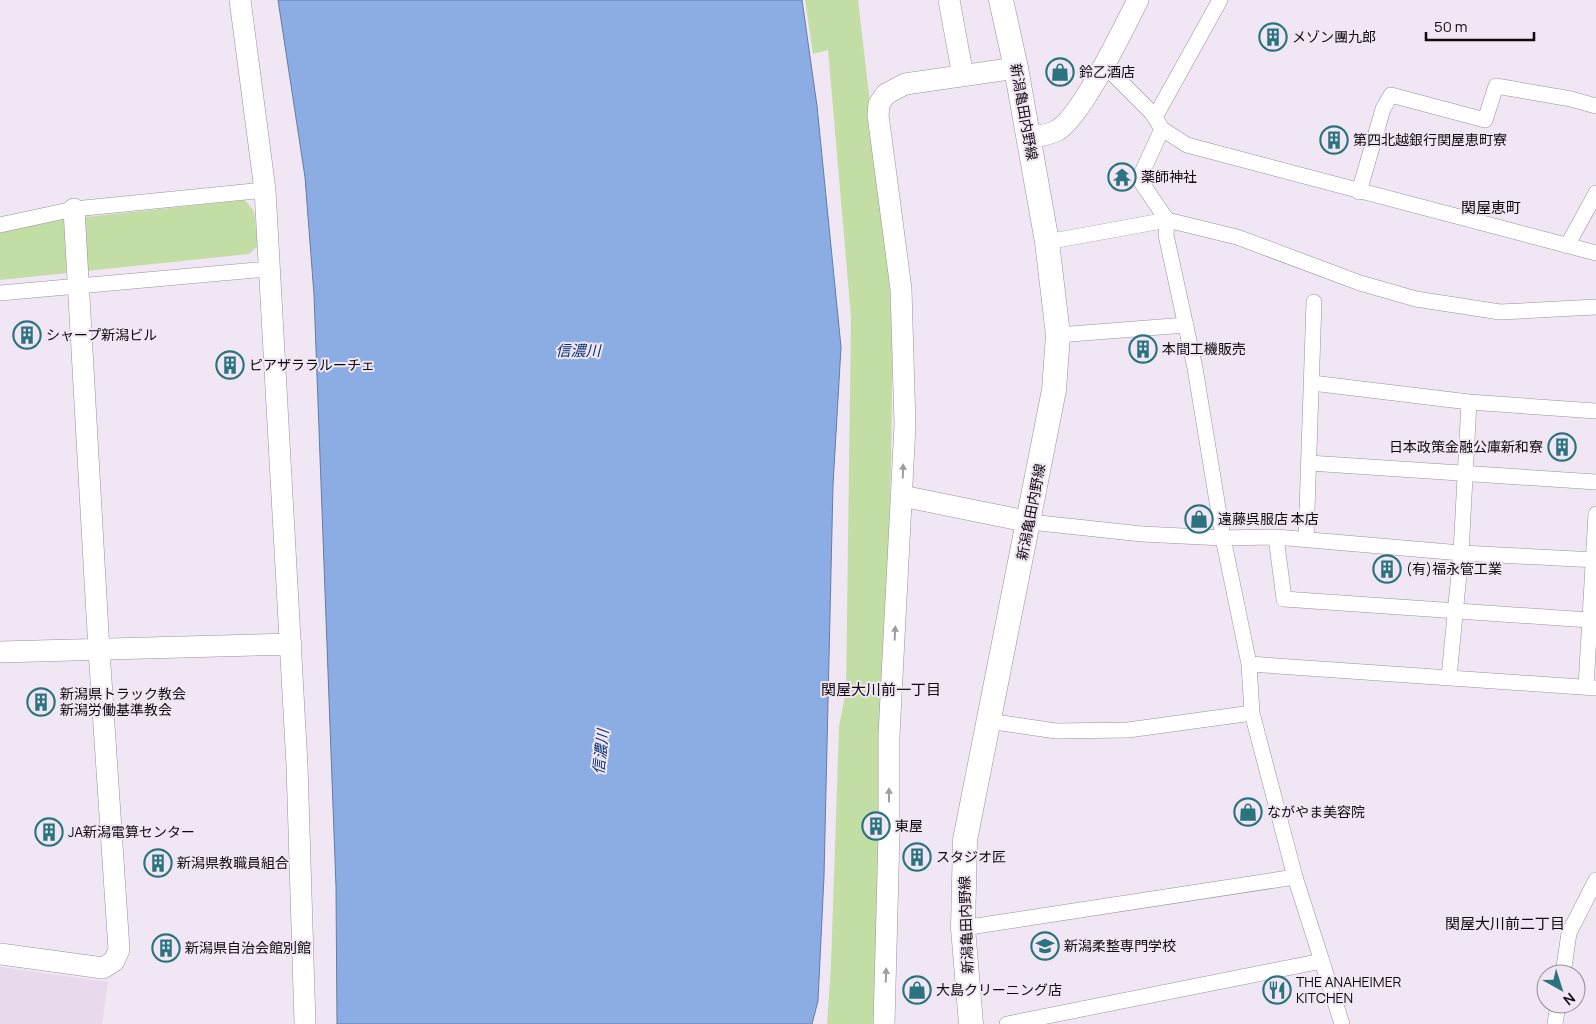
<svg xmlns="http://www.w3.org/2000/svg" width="1596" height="1024" viewBox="0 0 1596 1024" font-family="Manrope,'Noto Sans JP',sans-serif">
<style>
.built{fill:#e9d9ec}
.green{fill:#c3dea4}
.water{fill:#8bade3;stroke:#657ca3}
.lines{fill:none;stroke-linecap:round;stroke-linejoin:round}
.street-casing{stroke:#9a909c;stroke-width:16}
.secondary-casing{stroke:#9a909c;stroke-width:22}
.primary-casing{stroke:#9a909c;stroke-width:25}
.street{stroke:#fff;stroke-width:15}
.secondary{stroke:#fff;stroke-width:21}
.primary{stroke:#fff;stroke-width:24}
.oneway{fill:#9e9d9f}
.labels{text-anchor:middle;stroke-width:4;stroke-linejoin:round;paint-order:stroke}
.poi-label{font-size:14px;fill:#0d0a0e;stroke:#f1e6f3;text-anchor:start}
.street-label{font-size:14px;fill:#0d0a0e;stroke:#f1e6f3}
.neighbourhood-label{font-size:15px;fill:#0d0a0e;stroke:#f1e6f3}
.water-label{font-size:15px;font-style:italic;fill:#05306e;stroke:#f1e6f3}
</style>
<rect width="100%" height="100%" fill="#f1e6f3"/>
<!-- built -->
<path class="built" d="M0,967L108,982L102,1024H0Z"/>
<!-- green -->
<path class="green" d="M805,0H858L893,301L891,468L875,1024H827L831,965L839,727L846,690L851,317L828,50L813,54Z
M245,200L254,211L258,246L249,254L0,280V226Z"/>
<!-- water -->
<path class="water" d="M278,0H802L817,106L841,347L833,485L824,876L818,1001L812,1024H337L336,887L314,295L305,177Z"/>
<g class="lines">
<!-- street casing -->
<g class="street-casing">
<path id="street" d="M1104,65L1152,113L1162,129L1187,145L1596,253
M1155,117L1220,0
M1162,129L1139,179L1167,220L1166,235L1195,368L1223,538L1249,664L1252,713L1295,877L1342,1024
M1359,192L1383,109L1391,95L1485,120L1496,86L1571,99L1596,106
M0,225L74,209L265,190
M1047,242L1167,220L1237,237L1360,283L1416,299L1500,312L1596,307
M1567,246L1596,193
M0,293L268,269
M1058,335L1186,325
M1312,383L1469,402L1596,411
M1309,463L1596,482
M1030,522L1142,534L1223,538L1276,537L1461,553L1596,560
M1276,537L1284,599L1589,620
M1306,539L1314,302
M1249,664L1596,688
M1449,677L1461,553L1469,402
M1586,687L1596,514
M988,721L1056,731L1128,730L1252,713
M963,928L1295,877
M1563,974L1569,933L1596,880
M1007,1024L1322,961
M1555,1024L1558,1004"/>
</g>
<!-- secondary casing -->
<g class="secondary-casing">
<path id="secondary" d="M240,0L265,190L297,765L305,1024
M949,0L963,76
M1028,138C1038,136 1049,135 1058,130C1083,114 1123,29 1138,0
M902,496L1030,522
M0,652L291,644
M0,954L103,968L114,961L119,950L99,650L74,209
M884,1024L889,834V735L905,425L901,289L878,115L879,104L886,94L905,84L1016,68"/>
</g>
<!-- primary casing -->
<g class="primary-casing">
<path id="primary" d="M971,1024L963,928L965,840L1054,390L1058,335L1047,242L1016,68L1001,0"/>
</g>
<!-- street -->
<use href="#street" class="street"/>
<!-- secondary -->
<use href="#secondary" class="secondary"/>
<!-- primary -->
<use href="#primary" class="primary"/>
</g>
<!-- one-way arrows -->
<defs><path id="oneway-solid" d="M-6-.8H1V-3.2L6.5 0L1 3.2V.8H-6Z" transform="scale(1.25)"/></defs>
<g class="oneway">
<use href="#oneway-solid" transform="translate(903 471) rotate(-88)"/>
<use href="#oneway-solid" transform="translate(895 633) rotate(-87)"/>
<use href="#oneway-solid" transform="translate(889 795) rotate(-90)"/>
<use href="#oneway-solid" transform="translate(886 975) rotate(-88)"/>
</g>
<!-- icons -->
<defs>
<g id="building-ring" transform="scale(1.4375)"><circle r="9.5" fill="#f1e6f3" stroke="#2b737e" stroke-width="1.5"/><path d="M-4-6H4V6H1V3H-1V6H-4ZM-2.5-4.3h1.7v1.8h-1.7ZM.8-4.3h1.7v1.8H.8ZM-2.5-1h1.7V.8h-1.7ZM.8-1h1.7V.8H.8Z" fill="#2b737e"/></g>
<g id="shop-ring" transform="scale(1.4375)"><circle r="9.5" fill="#f1e6f3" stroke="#2b737e" stroke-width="1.5"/><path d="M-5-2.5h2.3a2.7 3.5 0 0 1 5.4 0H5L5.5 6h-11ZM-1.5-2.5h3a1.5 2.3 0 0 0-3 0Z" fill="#2b737e"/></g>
<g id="temple-ring" transform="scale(1.4375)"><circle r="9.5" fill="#f1e6f3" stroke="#2b737e" stroke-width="1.5"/><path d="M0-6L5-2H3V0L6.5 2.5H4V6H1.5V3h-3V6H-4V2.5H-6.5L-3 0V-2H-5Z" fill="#2b737e"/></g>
<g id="university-ring" transform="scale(1.4375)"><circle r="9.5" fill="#f1e6f3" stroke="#2b737e" stroke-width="1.5"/><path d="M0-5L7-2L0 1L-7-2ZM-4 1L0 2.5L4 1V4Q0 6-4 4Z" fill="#2b737e"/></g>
<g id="restaurant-ring" transform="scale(1.4375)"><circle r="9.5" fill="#f1e6f3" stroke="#2b737e" stroke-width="1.5"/><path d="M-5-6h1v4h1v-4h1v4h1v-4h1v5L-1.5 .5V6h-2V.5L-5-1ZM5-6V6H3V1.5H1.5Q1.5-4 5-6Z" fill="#2b737e"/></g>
</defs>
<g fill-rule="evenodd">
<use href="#building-ring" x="1273" y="37"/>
<use href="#shop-ring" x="1060" y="72"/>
<use href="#building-ring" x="1334" y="140"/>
<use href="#temple-ring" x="1122" y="177"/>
<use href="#building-ring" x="27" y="335"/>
<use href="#building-ring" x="1143" y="349"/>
<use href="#building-ring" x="230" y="365"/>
<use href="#building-ring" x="1562" y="447"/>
<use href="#shop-ring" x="1199" y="519"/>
<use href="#building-ring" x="1387" y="569"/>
<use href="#building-ring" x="41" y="702"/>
<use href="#shop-ring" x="1248" y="812"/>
<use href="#building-ring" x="876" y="826"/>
<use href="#building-ring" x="49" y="832"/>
<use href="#building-ring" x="917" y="857"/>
<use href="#building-ring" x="158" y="863"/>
<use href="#university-ring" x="1045" y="946"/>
<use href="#building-ring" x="166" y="948"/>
<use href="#shop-ring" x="917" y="990"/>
<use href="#restaurant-ring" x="1277" y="990"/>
</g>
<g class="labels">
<!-- poi labels -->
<g class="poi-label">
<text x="1292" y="42">メゾン團九郎</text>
<text x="1079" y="77">鈴乙酒店</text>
<text x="1353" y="145">第四北越銀行関屋恵町寮</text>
<text x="1141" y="182">薬師神社</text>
<text x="46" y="340">シャープ新潟ビル</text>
<text x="1162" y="354">本間工機販売</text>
<text x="249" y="370">ピアザララルーチェ</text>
<text x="1543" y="452" text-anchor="end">日本政策金融公庫新和寮</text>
<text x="1218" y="524">遠藤呉服店 本店</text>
<text x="1406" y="574">(有)福永管工業</text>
<text x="60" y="699">新潟県トラック教会<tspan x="60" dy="16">新潟労働基準教会</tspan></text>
<text x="1267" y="817">ながやま美容院</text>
<text x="895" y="831">東屋</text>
<text x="68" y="837">JA新潟電算センター</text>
<text x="936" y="862">スタジオ匠</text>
<text x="177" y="868">新潟県教職員組合</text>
<text x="1064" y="951">新潟柔整専門学校</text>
<text x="185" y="953">新潟県自治会館別館</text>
<text x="1296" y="987">THE ANAHEIMER<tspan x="1296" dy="16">KITCHEN</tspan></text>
<text x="936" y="995">大島クリーニング店</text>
</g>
<!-- street labels -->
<g class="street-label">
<text transform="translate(1024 112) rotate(80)" y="5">新潟亀田内野線</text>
<text transform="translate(1031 512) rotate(-79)" y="5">新潟亀田内野線</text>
<text transform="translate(966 925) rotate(-92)" y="5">新潟亀田内野線</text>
</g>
<!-- neighbourhood labels -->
<g class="neighbourhood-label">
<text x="1491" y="213">関屋恵町</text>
<text x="881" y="695">関屋大川前一丁目</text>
<text x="1505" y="929">関屋大川前二丁目</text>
</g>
<!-- water labels -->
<g class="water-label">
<text x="578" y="356">信濃川</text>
<text transform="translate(601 752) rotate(-84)" y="5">信濃川</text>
</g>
</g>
<!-- north arrow -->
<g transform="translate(1561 989) rotate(141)"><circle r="24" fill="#f1e6f3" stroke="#968e97"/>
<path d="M0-4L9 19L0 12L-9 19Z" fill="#2b737e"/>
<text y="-8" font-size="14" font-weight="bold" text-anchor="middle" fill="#0d0a0e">N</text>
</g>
<!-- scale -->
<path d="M1426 32v8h108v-8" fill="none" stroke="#0d0a0e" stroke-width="2.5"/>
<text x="1434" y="32" font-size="15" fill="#0d0a0e" stroke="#f1e6f3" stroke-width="4" paint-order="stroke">50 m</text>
</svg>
